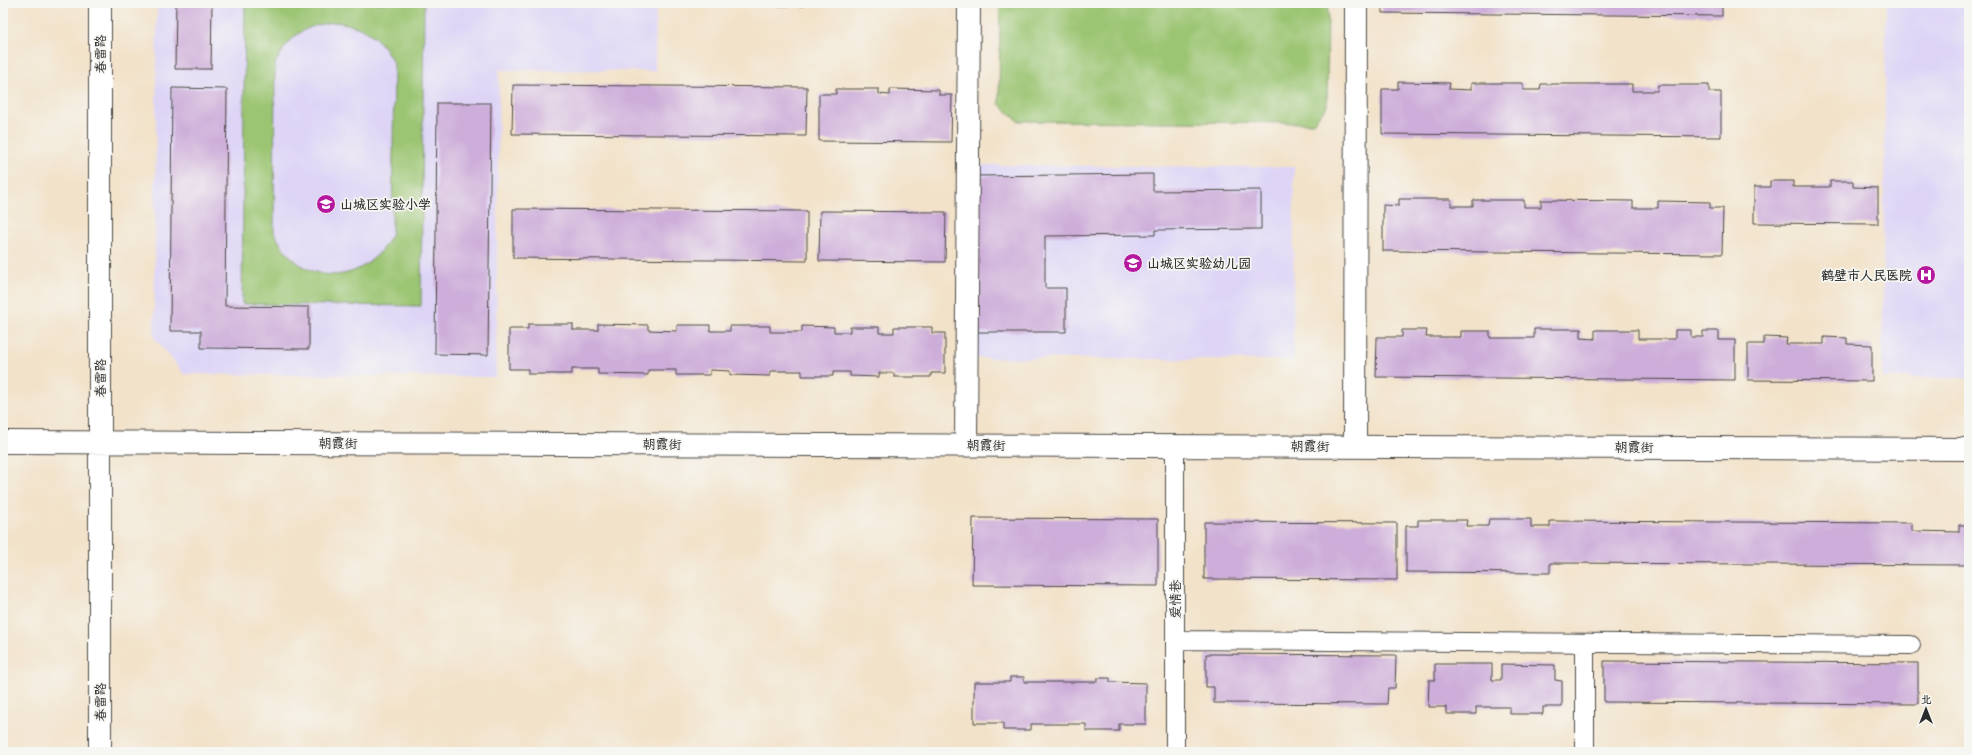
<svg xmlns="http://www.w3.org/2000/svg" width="1972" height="755" viewBox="0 0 1972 755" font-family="Dekko,'LXGW WenKai TC',sans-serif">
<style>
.built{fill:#ded5f6}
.green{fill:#9bc572;stroke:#63784e;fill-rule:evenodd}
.building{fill:#cdadd9}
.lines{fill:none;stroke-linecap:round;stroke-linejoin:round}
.service-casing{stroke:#494643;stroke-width:20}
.minor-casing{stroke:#494643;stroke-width:24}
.tertiary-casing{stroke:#494643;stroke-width:24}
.service{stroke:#fff;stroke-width:18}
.minor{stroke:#fff;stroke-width:22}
.tertiary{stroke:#fff;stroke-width:22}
.labels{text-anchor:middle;stroke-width:3.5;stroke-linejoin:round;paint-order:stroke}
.street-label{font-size:13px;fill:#2b2b2b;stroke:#f6f6f2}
.poi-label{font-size:13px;font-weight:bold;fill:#2b2b2b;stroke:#f6f6f2;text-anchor:start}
</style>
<rect width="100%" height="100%" fill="#f6f6f2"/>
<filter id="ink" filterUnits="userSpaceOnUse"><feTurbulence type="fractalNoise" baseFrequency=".025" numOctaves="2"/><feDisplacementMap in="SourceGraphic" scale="8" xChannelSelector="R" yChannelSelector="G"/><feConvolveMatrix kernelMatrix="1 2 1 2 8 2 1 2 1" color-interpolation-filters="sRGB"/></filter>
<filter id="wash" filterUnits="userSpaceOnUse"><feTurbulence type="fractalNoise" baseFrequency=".012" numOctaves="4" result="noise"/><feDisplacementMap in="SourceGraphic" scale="16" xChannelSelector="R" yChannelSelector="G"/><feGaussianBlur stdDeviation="0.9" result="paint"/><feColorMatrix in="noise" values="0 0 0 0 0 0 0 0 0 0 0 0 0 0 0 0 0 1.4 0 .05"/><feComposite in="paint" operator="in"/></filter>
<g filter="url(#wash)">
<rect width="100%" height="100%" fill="#f2e2c9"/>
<!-- built -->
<path class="built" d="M157,3H656L655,71L499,70L496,377L184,374L154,337Z
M1886,3H1969V378H1882Z
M973,165L1294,167L1293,360L972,358Z"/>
<!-- green -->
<path class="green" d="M245,3H424L421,306L242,304ZM335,22C366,26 381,37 394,65L392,233C365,289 300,289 274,232L275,64C289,36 304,25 335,22Z
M1000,3H1328L1327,106L1313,123L1018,121L999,104Z"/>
<g id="blocks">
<!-- building -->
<path class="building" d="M176,3H212L211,69H175Z
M677,3H804V6L677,5Z
M1382,3H1722V16L1382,13Z
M1398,82L1450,83L1449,89L1471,90V83H1523V90H1540L1541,84H1632V91H1657L1658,85H1709V92H1721V137L1382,134V89H1398Z
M513,85L807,87L806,136L512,134Z
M172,88L227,89L225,306L309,307V349L201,348V331H170Z
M836,89H879V94L890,95V89L939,90V95H952L951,142L819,141V94H836Z
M437,103H491L488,355L435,354Z
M1153,174V191L1261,190V229L1155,230V235L1045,236V288H1066V332H978L976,176Z
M1770,181H1793V187H1830V181H1853V187L1878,188V224L1754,223V187H1770Z
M1399,199H1451V206H1473V200H1524V207H1541V200L1633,201V208H1658V201L1710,202V208H1723L1722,254L1383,251V205L1399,206Z
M513,209L807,211V261L513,258Z
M820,211L946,212L945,262L819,261Z
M528,324H573V330H598V324L648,325V330L677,331V325H710V331H730V326H770V332H802V326L834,327V332H850V327H879V333H894V327H932V333H945V373H931V377H894V373H879V377L850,376V372H833V376H802V371H770V376L730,375V371L710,370V375H676V370H648V375L598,374V369H572V374H528V369H509V329H528Z
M1534,329H1581V338L1595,339V330H1638V339H1675V330H1691V337H1703V331H1719V340H1735V380L1376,377L1377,337H1402V330H1427L1426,337H1461V331H1490V338H1534Z
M1764,337L1787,338L1786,344H1824V337L1847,338V344L1872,345V381L1748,380V344H1764Z
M973,518L1158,519V586L972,585Z
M1489,519H1531V527H1550V521L1912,523V531L1959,532V525H1969V565L1550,563V573L1406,572V526H1418V520H1467L1466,526H1488Z
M1204,522L1397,523V580L1204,579Z
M1206,654L1396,655L1395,688H1388L1387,704L1214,703V687H1206Z
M1604,661L1918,663V704L1604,702Z
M1435,664H1492V680H1501V664L1555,665V680L1562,681V707H1543V714H1510V707H1476V714H1446V707H1428L1429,680H1435Z
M1010,677H1024V682H1097V678H1110V682L1146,683V724H1119V731H1086V724H1031V730H1003V723H974V682H1010Z"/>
</g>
</g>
<g filter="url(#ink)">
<use href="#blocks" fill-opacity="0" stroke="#494643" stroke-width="1"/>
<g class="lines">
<!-- service casing -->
<g class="service-casing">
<path id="service" d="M1175,446V752
M1175,640L1911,645
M1585,752V643"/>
</g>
<!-- minor casing -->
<g class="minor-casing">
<path id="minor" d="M966,445L969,3
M1355,446L1356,3"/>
</g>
<!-- tertiary casing -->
<g class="tertiary-casing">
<path id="tertiary" d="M100,3V752
M3,442L1969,449"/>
</g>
<!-- service -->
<use href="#service" class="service"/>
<!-- minor -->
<use href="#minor" class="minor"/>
<!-- tertiary -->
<use href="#tertiary" class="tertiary"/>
</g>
</g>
<!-- icons -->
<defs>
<g id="school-disc" transform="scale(1)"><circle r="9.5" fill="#b5179e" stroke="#f6f6f2"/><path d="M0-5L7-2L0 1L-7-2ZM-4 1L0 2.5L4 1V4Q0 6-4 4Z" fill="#fff"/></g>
<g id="hospital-disc" transform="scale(1)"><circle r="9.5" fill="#b5179e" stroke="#f6f6f2"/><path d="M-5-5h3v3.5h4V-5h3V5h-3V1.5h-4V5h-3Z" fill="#fff"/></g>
</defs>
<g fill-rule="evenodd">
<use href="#school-disc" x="326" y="204"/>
<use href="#school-disc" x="1133" y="263"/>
<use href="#hospital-disc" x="1926" y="275"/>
</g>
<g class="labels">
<!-- street labels -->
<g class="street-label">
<text transform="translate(100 54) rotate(-90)" y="5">春雷路</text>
<text transform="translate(100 378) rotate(-90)" y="5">春雷路</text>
<text x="338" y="448">朝霞街</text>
<text x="662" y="449">朝霞街</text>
<text x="986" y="450">朝霞街</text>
<text x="1310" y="451">朝霞街</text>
<text x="1634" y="452">朝霞街</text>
<text transform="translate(1175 599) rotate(-90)" y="5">爱情巷</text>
<text transform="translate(100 702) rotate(-90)" y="5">春雷路</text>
</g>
<!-- poi labels -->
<g class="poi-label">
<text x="340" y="209">山城区实验小学</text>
<text x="1147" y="268">山城区实验幼儿园</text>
<text x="1912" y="280" text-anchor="end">鹤壁市人民医院</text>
</g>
</g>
<!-- margin -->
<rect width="1972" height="755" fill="none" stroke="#f6f6f2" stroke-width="16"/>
<!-- north arrow -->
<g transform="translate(1926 709)" stroke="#f6f6f2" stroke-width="3" paint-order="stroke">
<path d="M0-3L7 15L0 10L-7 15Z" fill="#2b2b2b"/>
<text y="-6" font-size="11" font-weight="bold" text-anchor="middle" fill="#2b2b2b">北</text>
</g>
</svg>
